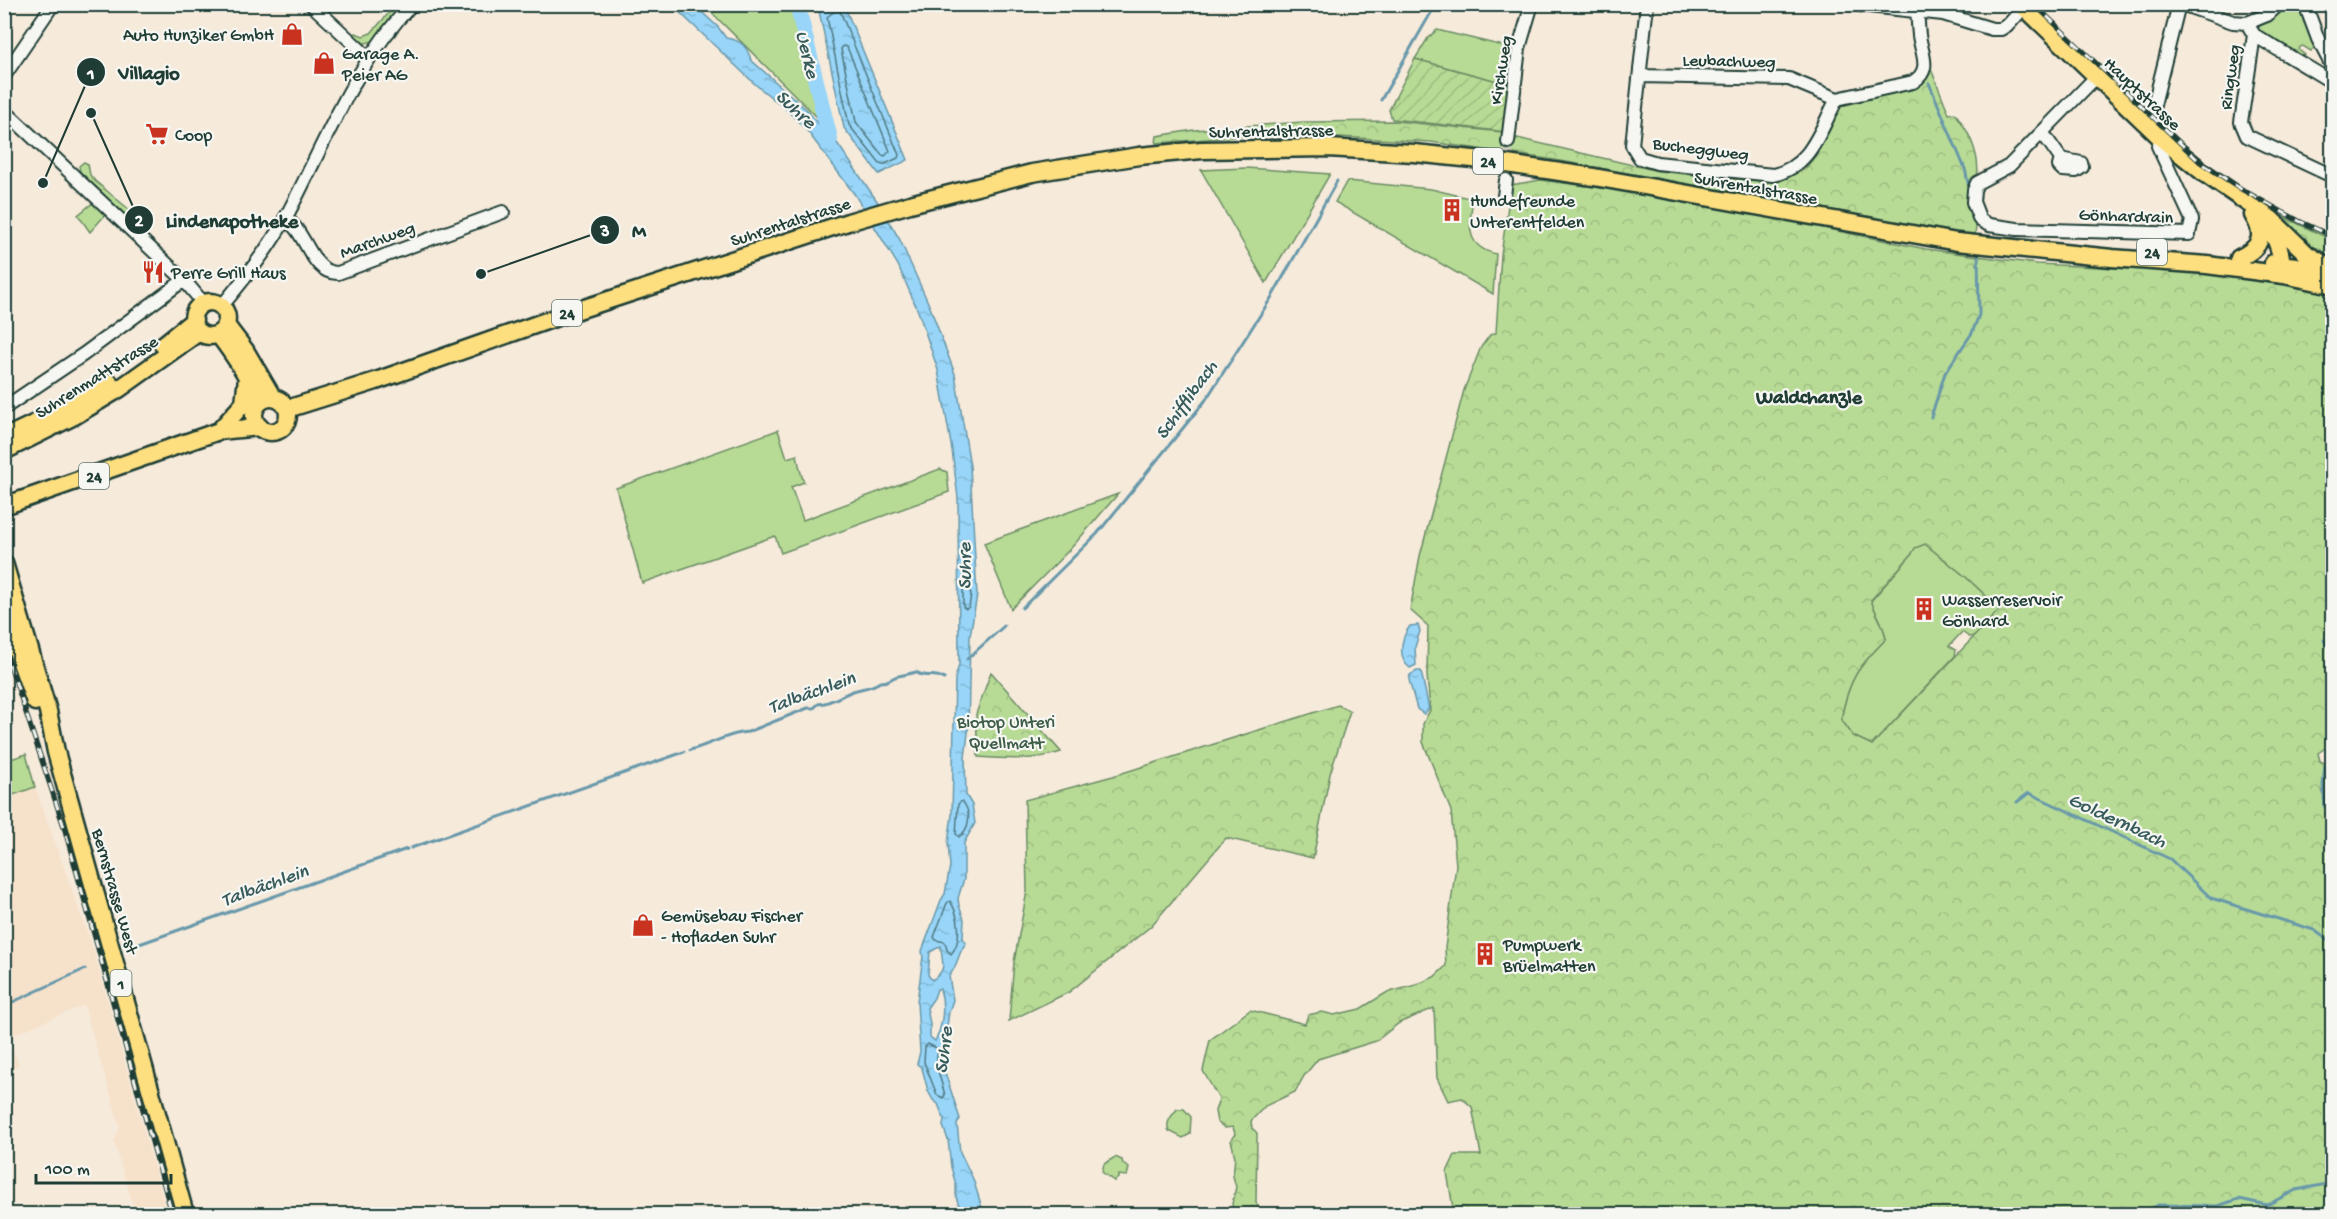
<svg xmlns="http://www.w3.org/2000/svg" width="2337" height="1219" viewBox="0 0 2337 1219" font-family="'Gochi Hand',sans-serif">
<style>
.built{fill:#f6e1ca}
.grass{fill:#b7db95;stroke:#6b8c64;stroke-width:1.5}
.forest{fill:url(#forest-crowns);stroke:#6b8c64;stroke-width:1.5;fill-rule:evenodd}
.garden{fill:url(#garden-furrows);stroke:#6b8c64;stroke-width:1.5}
.water{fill:url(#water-ripples);stroke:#6898aa;stroke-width:1.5;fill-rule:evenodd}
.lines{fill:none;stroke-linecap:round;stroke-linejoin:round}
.shore{stroke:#4f7a82;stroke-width:1.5}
.stream{stroke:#6898aa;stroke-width:3}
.river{stroke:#98d5f8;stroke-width:16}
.minor-tunnel{stroke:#cbc7ba;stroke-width:12;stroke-dasharray:12 6;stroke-linecap:butt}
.minor-casing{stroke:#1f3d34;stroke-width:16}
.major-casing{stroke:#1f3d34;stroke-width:21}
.minor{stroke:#f6f6f2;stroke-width:12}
.major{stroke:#fddf80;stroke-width:16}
.rail-casing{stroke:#1f3d34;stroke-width:5}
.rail{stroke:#f6f6f2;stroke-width:3;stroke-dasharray:9;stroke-linecap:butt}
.labels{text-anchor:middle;stroke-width:4.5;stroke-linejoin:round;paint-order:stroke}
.shield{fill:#f6f6f2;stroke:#60746d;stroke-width:1.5}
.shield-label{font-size:16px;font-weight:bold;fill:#1f3d34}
.poi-label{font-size:18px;fill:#1f3d34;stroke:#f6f6f2;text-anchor:start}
.street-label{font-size:18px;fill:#1f3d34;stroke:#f6f6f2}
.park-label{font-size:18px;fill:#3d5d47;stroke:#f6f6f2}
.water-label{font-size:20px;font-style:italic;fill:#375b5b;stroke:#f6f6f2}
.neighbourhood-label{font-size:20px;font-weight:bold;fill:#1f3d34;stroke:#f6f6f2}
.leader{fill:none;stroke:#1f3d34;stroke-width:2}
.callout-dot{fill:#1f3d34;stroke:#f6f6f2;stroke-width:2}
.mark-label{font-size:18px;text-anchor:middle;font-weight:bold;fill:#fff}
.callout-label{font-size:20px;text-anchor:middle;font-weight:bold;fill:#1f3d34;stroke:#f6f6f2;stroke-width:4.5;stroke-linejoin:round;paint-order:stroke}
</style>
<defs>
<pattern id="forest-crowns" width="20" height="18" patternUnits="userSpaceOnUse" patternTransform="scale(1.5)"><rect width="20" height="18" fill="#b7db95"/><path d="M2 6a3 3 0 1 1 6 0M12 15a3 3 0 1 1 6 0" fill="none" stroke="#9dbd81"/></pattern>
<pattern id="garden-furrows" width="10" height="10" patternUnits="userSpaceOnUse" patternTransform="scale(1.5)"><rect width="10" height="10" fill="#b7db95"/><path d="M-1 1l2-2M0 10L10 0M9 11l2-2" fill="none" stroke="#9dbd81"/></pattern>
<pattern id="water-ripples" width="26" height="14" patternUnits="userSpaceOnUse" patternTransform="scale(1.5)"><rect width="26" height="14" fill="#98d5f8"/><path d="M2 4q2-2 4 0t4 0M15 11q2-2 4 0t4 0" fill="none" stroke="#83b8d5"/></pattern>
</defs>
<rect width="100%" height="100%" fill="#f6eadb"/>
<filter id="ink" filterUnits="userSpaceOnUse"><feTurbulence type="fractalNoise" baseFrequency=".0167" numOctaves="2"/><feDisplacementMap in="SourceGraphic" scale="12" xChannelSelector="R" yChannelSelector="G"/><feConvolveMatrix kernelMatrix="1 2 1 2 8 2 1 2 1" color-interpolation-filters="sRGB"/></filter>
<g filter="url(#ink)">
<!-- built -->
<path class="built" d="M35,787L93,949L167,1214H136L114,1142L120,1127L84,1005L8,1037L19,1065L5,1072L4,797Z"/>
<!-- grass -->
<path class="grass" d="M396,5H405L373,41L362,44L354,37L356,33L363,36L371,33Z
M704,5H791L818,118Z
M2284,5H2300L2305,19L2303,20L2304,23H2307L2314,40L2312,41L2313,45H2317L2311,51L2303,46L2300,47L2299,50L2305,55L2301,58L2259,33L2258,29C2261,22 2277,11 2284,5Z
M1437,30L1516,49L1512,85L1415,59L1428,38Z
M84,162L88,164L90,175L95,181L149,226L144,228L136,225L80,172L79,166Z
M1246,168L1330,174L1266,283L1201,170Z
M1347,181L1431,189L1473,199C1469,225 1465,247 1496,254L1493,294L1335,202Z
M95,201L106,214L90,232L78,215Z
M778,430L787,458L797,455C799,464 800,473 804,482L791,487L803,520L940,469L947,472L949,492L781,553L775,536L642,583L616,488Z
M1118,494L1072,547L1011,609L984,543Z
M1925,544L1966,577L2000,609L1975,636L1969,637L1962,632L1949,646L1956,650L1955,656L1872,745L1853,736L1841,719C1849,679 1857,668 1886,639C1883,622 1877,616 1871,601L1911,555L1915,548Z
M26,754L35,787L5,798V761Z
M1177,1109H1184L1191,1117L1190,1134L1183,1138L1169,1131C1165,1122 1172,1116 1177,1109Z
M1115,1157L1122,1160L1123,1164L1129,1168L1127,1176L1118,1175V1178L1114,1181L1102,1172L1104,1164Z"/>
<!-- forest -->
<path class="forest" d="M1931,69L1949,114L1955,113C1968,130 1981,155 1977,178C1975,186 1970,193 1969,201C1968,214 1981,217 1974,236L1555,160L1431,142L1301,135L1246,136L1156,143L1157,136L1194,130L1303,122L1396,121L1502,132L1505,142L1515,143L1517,138L1658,171L1732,179L1778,182L1805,169L1817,154L1838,107L1918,86Z
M1540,180L1666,196L1926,249L2037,264L2217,273L2289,282L2332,291V708H2329L2328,734L2332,735V746L2330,745L2318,753L2320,761L2331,766L2332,764V1214H1454L1447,1172L1455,1155H1481L1472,1107L1462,1098L1448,1101L1437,1078L1434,1008L1399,1023L1376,1041L1318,1059L1304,1076L1295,1092L1265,1106L1251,1121L1252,1128L1257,1133L1256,1203L1264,1214H1234L1232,1204L1236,1187L1233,1176L1235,1157L1231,1140L1235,1134L1233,1127L1225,1128L1217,1122L1215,1111L1219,1099L1203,1071L1210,1040L1250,1010L1305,1024L1308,1015L1322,1012L1334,1015L1360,1009L1386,993L1416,985L1434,977L1446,966L1445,948L1456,865L1451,811L1423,742V724L1430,710L1427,675L1428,626L1410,610L1420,556L1464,390L1481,347L1490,335L1496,333L1501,255L1511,185ZM1925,544L1966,577L2000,609L1872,745L1853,736L1841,719C1849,679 1857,668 1886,639C1883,622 1876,616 1871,600L1911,555L1915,548Z
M2251,198L2280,215L2332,240V260L2317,253Z
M991,672L1061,752C1034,761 1006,759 978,757L976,714Z
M1338,705L1350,711L1330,774L1313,858L1226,838L1151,926L1069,992L1009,1021L1014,962L1027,891L1025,800L1113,776Z"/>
<!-- garden -->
<path class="garden" d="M1415,59L1512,85L1507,132L1392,119L1389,110Z"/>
<!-- water -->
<path class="water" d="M672,5H694L718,27L726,38C741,40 747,46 751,60L807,110L830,139L835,140L879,204L900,240L930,307L955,374L970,466L977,595L970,636L968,733L965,758L966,795L972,805L975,823L964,843V879L958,898L959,906L964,919L963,938L966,943C957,954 959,964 949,976L953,1000L949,1012L942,1063L960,1119L957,1124L960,1152L973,1179L984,1214H967L959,1205L956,1197V1185L951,1167L948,1140L943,1126L944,1119L938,1104L933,1100L928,1091L922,1068L917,1064L920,1052L917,1002L923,956L922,951L941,900L945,894L950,866L948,843L952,815L955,678L959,665L958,498L952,450L938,370L918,311L898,265L855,195L808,132L787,110L756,85ZM941,946C941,962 949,969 932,980L928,975L930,952ZM937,989H940C945,1004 943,1027 935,1041L930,1037V1024L927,1008L934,998Z
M838,5H844L908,160L879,174L844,128L819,11Z
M1418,625L1420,631L1415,647L1416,665L1410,668C1397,658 1401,638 1410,626Z
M1417,671H1421L1422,676L1429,709L1424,714L1417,709L1409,680L1410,675Z"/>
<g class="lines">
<!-- shore -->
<path class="shore" d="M836,10L840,11L899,155L898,158L883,165L880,164L849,125L827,17Z
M843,46L847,47L890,151L885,156L882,155L856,122L841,49Z
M967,580L971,595L969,607L966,609L963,607V583Z
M962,801C972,812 970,829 959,837L956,834L958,804Z
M950,901C959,914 963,941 951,954L947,950L945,942L936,940L934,937L947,903Z
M928,1044L938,1049L936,1064L945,1095L943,1098L937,1095L924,1062L925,1047Z"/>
<!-- stream -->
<path class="stream" d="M1929,83L1965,169L1969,187
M1381,100L1436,4
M1931,417L1945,373L1972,333L1979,315L1978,252
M1022,608L1097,534L1205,401L1273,295L1337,181
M2324,640L2332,654
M967,659L1004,626
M2328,734L2330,745
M690,750C710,745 728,733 748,732L808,708H814L818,704C830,704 842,695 853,691C863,688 871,688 880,682C888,682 889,680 895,677C901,675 910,674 916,672C924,679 936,672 944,679
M2017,802L2029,793L2170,859L2211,898L2314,930L2332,943
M2325,807L2323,785L2325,765
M2330,823L2332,836
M411,848L684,752
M131,947L407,849
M4,1006L85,969
M2143,1214L2158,1205L2217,1206L2239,1199L2267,1205L2296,1190L2332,1183"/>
<!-- river -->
<path class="river" d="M797,4L830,139"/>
<!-- minor-tunnel -->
<path class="minor-tunnel" d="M1506,180L1508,142"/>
<!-- minor casing -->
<g class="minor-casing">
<path id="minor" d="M311,4L369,58
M1647,4L1632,145L1640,158L1657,163L1773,175C1811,167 1820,130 1837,99
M1850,4L1943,14L1992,29H2001L2009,24L2027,4
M2181,4L2233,22L2247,23L2254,35L2332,82
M2305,4L2318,39L2332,66
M2247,23L2267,15L2279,4
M2254,35L2241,122L2247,136L2332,176
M4,76L53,4
M1640,76L1789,79L1837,99L1913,82C1933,70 1921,53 1919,35C1918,27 1918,19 1917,11
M2096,77L2009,166L1977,183L1974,190L1973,202L1980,220L1989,225L2017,229L2189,234L2192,220L2158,146L2161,138
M4,110L184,280L204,304
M2152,113L2179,4
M2042,132L2061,159L2081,163L2082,167L2076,171L2063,170L2059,166L2061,159
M1508,142L1519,48L1532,4
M1504,196L1506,180
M285,218C307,232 311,274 338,273L503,212
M221,307C245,278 268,250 286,217C325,144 353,65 412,4
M4,408L84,354L184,280"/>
</g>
<!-- major casing -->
<g class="major-casing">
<path id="major" d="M2021,4L2161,138L2204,173L2271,219L2307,254L2332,269
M2266,224C2279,240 2281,255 2284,275
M2239,258C2261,248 2266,236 2253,215
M2273,263L2327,270
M193 319a17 17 0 1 1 34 0a17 17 0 1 1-34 0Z
M226,325L245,350L273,398
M218,334C234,355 250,378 259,402
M163,345L194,320
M254 415a17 17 0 1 1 34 0a17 17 0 1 1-34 0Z
M287,409L376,381L563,315L848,222L910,204L1032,173L1139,156L1202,150L1328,148L1414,153L1473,159L1594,177L1957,242L2112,258L2207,265L2284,275L2332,285
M219,431L244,403L247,378
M4,438L46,418L109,382
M4,451L76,415L119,389L199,332
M4,506L219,431L260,427
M4,563L48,711L56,752L185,1214
M4,614L35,702"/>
</g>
<!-- minor -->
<use href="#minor" class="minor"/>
<!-- major -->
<use href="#major" class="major"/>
<!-- rail casing -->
<g class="rail-casing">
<path id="rail" d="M2034,4L2200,162L2241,189L2299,221L2332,236
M4,647L64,827L172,1214"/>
</g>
<!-- rail -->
<use href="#rail" class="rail"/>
</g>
</g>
<!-- icons -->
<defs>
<g id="shop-bare" transform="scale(1.8)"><path d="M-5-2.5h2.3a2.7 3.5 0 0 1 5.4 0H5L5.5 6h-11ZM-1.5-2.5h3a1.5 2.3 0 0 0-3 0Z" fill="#c8321e" stroke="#f6f6f2" stroke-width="2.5" paint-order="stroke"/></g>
<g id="supermarket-bare" transform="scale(1.8)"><path d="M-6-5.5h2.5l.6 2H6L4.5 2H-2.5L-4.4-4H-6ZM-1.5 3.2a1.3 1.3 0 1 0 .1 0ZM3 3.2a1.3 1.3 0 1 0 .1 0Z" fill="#c8321e" stroke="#f6f6f2" stroke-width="2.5" paint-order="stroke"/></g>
<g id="building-bare" transform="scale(1.8)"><path d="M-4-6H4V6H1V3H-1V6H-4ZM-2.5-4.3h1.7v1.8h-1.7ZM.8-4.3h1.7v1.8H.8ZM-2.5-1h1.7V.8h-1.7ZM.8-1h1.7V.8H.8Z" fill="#c8321e" stroke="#f6f6f2" stroke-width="2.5" paint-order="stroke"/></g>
<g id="restaurant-bare" transform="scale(1.8)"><path d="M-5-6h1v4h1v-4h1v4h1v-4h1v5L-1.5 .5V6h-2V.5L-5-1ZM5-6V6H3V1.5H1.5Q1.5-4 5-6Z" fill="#c8321e" stroke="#f6f6f2" stroke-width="2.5" paint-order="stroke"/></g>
</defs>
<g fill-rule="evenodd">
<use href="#shop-bare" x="292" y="34"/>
<use href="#shop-bare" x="324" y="63"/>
<use href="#supermarket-bare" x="157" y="134"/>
<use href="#building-bare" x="1452" y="210"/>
<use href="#restaurant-bare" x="153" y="272"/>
<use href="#building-bare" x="1924" y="609"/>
<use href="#shop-bare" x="643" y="925"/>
<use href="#building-bare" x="1485" y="954"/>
</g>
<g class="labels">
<!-- shield labels -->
<g class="shield">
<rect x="1473" y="148" width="30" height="26" rx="4.5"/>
<rect x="2137" y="239" width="30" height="26" rx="4.5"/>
<rect x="552" y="300" width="30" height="26" rx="4.5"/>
<rect x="79" y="463" width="30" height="26" rx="4.5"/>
<rect x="110.5" y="970" width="21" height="26" rx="4.5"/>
</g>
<g class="shield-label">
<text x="1488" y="167">24</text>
<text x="2152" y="258">24</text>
<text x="567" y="319">24</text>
<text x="94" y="482">24</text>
<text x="121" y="989">1</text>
</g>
<!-- poi labels -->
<g class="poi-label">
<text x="274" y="40" text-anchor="end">Auto Hunziker GmbH</text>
<text x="342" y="59">Garage A.<tspan x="342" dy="21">Peier AG</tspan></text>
<text x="175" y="140">Coop</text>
<text x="1470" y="206">Hundefreunde<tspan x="1470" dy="21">Unterentfelden</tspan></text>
<text x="171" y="278">Perre Grill Haus</text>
<text x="1942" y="605">Wasserreservoir<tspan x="1942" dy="21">Gönhard</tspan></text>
<text x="661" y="921">Gemüsebau Fischer<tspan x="661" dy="21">- Hofladen Suhr</tspan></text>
<text x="1503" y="950">Pumpwerk<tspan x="1503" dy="21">Brüelmatten</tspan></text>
</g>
<!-- street labels -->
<g class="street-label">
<text transform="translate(1729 60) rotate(1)" y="6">Leubachweg</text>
<text transform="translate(1500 70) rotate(-81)" y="6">Kirchweg</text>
<text transform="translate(2229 77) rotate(-82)" y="6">Ringweg</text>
<text transform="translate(2143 93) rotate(43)" y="6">Hauptstrasse</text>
<text transform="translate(1271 130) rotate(-1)" y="6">Suhrentalstrasse</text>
<text transform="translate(1701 148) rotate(7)" y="6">Bucheggweg</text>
<text transform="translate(1756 187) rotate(10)" y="6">Suhrentalstrasse</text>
<text transform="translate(2126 215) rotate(2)" y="6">Gönhardrain</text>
<text transform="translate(790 221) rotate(-18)" y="6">Suhrentalstrasse</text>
<text transform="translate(377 239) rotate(-20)" y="6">Marchweg</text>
<text transform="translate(96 376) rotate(-32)" y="6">Suhrenmattstrasse</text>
<text transform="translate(116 891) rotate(74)" y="6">Bernstrasse West</text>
</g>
<!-- park labels -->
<g class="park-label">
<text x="1006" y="727">Biotop Unteri<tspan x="1006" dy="21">Quellmatt</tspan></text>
</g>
<!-- water labels -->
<g class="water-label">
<text transform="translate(809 54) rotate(76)" y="7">Uerke</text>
<text transform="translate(797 108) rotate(43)" y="7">Suhre</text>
<text transform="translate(1185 399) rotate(-54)" y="7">Schifflibach</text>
<text transform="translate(963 566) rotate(-90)" y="7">Suhre</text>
<text transform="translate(811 691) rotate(-20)" y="7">Talbächlein</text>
<text transform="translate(2118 819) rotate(25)" y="7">Goldernbach</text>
<text transform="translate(264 884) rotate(-20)" y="7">Talbächlein</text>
<text transform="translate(942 1050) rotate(-83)" y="7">Suhre</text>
</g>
<!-- neighbourhood labels -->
<g class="neighbourhood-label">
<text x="1809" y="403">Waldchanzle</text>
</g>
</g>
<!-- callouts -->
<path class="leader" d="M43 183L91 72M91 113L139 220M481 274L605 230"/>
<g class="callout-dot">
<circle cx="43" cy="183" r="6"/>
<circle cx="91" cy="113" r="6"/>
<circle cx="481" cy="274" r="6"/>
<circle cx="91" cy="72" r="15"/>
<circle cx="139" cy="220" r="15"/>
<circle cx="605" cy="230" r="15"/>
</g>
<g class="mark-label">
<text x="91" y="79">1</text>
<text x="139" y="226">2</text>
<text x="605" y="236">3</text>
</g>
<g class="callout-label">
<text x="149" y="79">Villagio</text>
<text x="232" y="227">Lindenapotheke</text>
<text x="639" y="237">M</text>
</g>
<!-- margin -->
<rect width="2337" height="1219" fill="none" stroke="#f6f6f2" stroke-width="24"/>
<rect x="12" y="12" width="2313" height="1195" fill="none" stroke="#1f3d34" stroke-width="2" filter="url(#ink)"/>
<!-- scale -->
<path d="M36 1174v9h135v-9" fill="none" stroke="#1f3d34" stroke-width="3"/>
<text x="45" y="1174" font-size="18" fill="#1f3d34" stroke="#f6f6f2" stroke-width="4.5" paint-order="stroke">100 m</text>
</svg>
